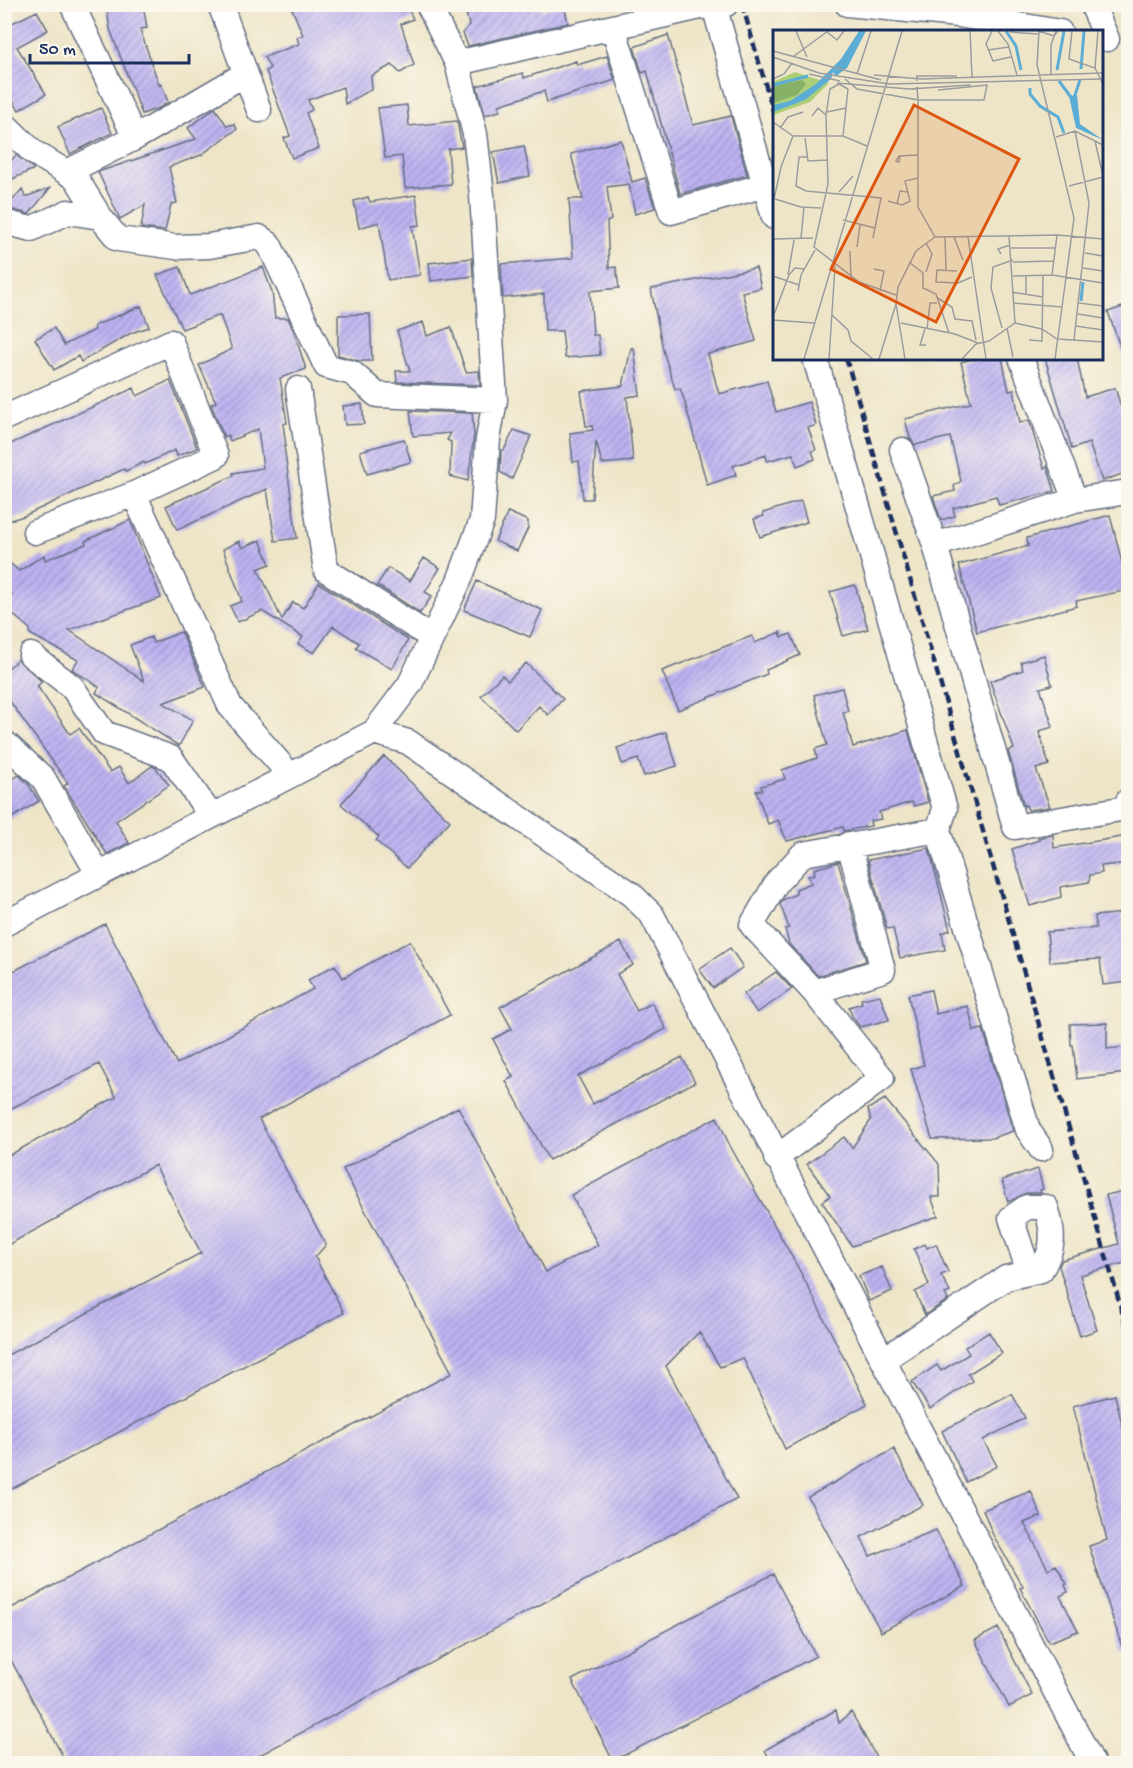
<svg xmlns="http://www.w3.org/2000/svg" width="1133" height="1768" viewBox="0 0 1133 1768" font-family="'Gochi Hand',sans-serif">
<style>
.building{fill:url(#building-hatch)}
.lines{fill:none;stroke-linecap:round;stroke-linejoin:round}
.minor-casing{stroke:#656f83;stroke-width:27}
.minor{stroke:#fff;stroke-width:24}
.rail{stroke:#1b2f5e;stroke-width:4.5;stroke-dasharray:9 4.5;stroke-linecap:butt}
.inset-river{fill:none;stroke:#5badd6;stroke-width:3}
.inset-road{fill:none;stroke:#9a9c9e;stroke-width:1.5}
.view{fill:#de5710;fill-opacity:0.15;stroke:#de5710;stroke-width:3}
.inset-edge{fill:none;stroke:#1b2f5e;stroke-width:3}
</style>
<defs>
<pattern id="building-hatch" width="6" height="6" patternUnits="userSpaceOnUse" patternTransform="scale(1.5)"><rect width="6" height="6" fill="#beb3f2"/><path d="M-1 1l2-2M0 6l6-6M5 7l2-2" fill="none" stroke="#9a92c7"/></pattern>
</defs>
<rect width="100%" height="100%" fill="#fbf7ec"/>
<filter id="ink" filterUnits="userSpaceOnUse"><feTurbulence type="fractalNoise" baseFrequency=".0167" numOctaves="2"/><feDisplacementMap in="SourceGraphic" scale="12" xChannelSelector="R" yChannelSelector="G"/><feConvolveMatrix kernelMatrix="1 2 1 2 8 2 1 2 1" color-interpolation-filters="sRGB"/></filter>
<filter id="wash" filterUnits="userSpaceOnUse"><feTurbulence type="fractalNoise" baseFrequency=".008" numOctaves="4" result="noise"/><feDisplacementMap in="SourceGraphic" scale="24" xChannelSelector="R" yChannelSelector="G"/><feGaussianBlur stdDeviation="1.35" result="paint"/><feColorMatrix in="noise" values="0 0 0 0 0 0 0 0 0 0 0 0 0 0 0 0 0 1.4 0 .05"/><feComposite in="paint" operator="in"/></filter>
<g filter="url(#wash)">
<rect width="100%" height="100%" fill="#eee5c8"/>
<g id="blocks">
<!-- building -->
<path class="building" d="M106,4H143L147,28L140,29L159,85L161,84L168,102L159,108L142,114L110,29Z
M290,4H406L413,19L401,24L414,65L400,73L392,65L371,76L372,89L345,104L343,87L308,100L312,110L306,113L319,148L292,158L284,138L290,136L266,71L270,68L264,57L299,44L297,37L303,35Z
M464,4H541V10L564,5L568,23L468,46L463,33L469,25Z
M37,11L48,30L17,47L46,94L19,110L4,87V27Z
M668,35L693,125L731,116L747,175L680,194L647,71L642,73L634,47Z
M607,56L615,80L547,102L544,91L499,105L500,111L485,115L477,86L523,73L524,78L576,61L577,65Z
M407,105L409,126L457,121L462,147L448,149L451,184L405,188L402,156L385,158L378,108Z
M101,108L112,133L70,154L58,127Z
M215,108L227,126L234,124L237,129L201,155L169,167L177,203L171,204L165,231L141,228L145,205L120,219L98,172L196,139L188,128Z
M621,140L632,182L645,178L655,208L635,214L629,184L607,187L611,220L607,222L609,268L616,267L619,288L590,291L593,335H598L600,355L565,358L562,331H545L544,294L503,298L501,264L573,258L569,199H583L571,154Z
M524,146L530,176L499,183L493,152Z
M16,155L34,169L4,183V169Z
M50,188L29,214L6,208L22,189L25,197Z
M416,195L420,225L412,226L420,275L388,280L379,222L359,228L354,201L368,197L370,202Z
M472,258L473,276L431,281L429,263Z
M180,267L190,295L263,267L272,292L275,318H288L294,332L306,369L280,378L287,423L283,424L286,446H284L297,538L275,541L267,489L177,530L166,506L233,476V473L263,468L258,429L230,441L228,435L224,437L211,404L216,402L199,365L232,349L220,315L182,329L157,275Z
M756,268L761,288L742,292L756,341L708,354L719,394L767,381L776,412L809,402L816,425L808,428L816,450L812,451L815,459L797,466L793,454L767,461L766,455L733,466L736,475L707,485L684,399L680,388L675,389L663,350L651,289Z
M1128,305V364H1126L1108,312Z
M141,306L149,327L131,333L81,362L78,356L54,370L35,339L54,328L64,345L95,330L94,326Z
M370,314L372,361H359L338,355V315Z
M423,322L427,336L451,327L466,372L479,371L480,385L397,382L396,371H410L397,331Z
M631,348H634L640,395L627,397L633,461L602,464L596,441L592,499H583L579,461L573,462L570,433L593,430L592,426H586L581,391L623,386Z
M975,358H1002L1009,391L1014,390L1020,423L1029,420L1044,468L1047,467L1055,491L999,505L996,496L953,508L955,516L941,520L933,496L955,491L954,486L961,481L950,437L915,445L910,438L905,419L971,403L961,362Z
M1045,358H1077L1085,397L1115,388L1128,429V472L1102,481L1089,443L1072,449Z
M170,380L197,448L177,456L175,450L145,464L144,462L126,471L124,469L24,516L4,522V447L134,388L137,396Z
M362,404L364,424L345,425L343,406Z
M410,411L472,413L474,435L468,481L450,476L451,442L447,440L451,433L413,436Z
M514,430L531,436L512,479L500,472L501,450H504Z
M404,439L411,462L367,474L360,451Z
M801,501L807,522L760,537L754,519L764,516L763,513Z
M508,512L528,521V528L517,551L495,541Z
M1110,515L1122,563H1127L1128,590L1076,601L1077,606L977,632L959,565L1028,546L1027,538Z
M130,520L161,598L69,630L144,681L130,645L151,637L153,643L181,632L205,687L163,703L193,720L179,746L96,693L99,687L72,669L78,660L30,634V629L4,607L12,594L4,588V558L19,571L44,555L45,560L86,544L85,541Z
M260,540L270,564L258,569L282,620L293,602L303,608L319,583L408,640L392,669L356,648L359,643L333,626L314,653L298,644L303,637L262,611L238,622L230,606L242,601L223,549L239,541L242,548Z
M424,558L440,568L425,592L432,596L420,613L377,585L388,568L410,581Z
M477,581L542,610L530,637L464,610Z
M855,585L868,629L843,636L830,592Z
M780,632L782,637L791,634L800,655L766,670L767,674L678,710L662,671L752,636L755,643Z
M1044,655L1052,685L1040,688L1053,727L1039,731L1049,765L1036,769L1050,807L1028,810L1026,805L1024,806L1008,751L1014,749L990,681L1023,670L1021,662Z
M18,659L42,682L37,686L70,734L79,728L110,772L119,767L129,783L152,766L156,768L169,785L116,821L129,843L107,854L64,786L68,783L4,693V672Z
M526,663L563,699L548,715L539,706L516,730L481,696L502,675L508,681Z
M842,688L848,711L843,712L853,747L908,730L928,802L914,806L912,802L879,812L881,819L870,821L871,826L844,831L843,827L787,841L778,820L768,824L756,791L762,790L761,786L785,779L782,770L817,758L815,749L827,745L814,695Z
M666,732L677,766L644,776L638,759L622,764L617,748Z
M384,756L450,821L407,868L376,841L379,837L341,804Z
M19,775L29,785L39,801L4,823V785Z
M1053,835L1054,848L1128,836V863L1101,866L1102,873L1090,875L1089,882L1060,887L1061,897L1030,906L1012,849L1039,840L1038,838Z
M929,848L950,930L942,933L945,950L900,958L893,928L887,929L868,860Z
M838,862L866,961L818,976L789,944L785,929L789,928L780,904L784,899L796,894V889L811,883L808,876L815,874L814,869Z
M1123,913L1128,982L1103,985L1100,959L1050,962L1047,932L1096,928L1095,916Z
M105,924L177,1064L313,989L308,980L335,965L343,978L410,941L450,1015L259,1119L326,1245L315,1257L344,1313L4,1493V1357L201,1253L155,1165L4,1247V1158L116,1097L99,1064L4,1112V976Z
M621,942L633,965L617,974L637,1011L652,1003L666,1029L578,1076L593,1104L682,1057L695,1082L549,1160L506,1081L513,1077L493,1039L512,1029L500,1007Z
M730,948L743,967L713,988L699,969Z
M776,972L792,989L757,1013L744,994Z
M931,990L936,1014L968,1006L974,1031L983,1029L1013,1131L992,1138L932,1139L911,1069L924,1065L908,995Z
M880,995L889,1020L860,1027L852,1016L849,1007L862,1003L861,999Z
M1107,1023V1049L1124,1047L1127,1073L1077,1079L1073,1045H1071L1070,1024Z
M885,1099L939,1164L940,1197H931L938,1216L852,1246L822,1202L830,1196L807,1164L844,1137L852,1148L871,1120L868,1109Z
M458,1107L546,1272L598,1245L571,1195L717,1117L729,1144L801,1273L867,1404L785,1449L743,1358L720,1367L699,1332L666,1366L737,1499L243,1764H67L4,1647V1612L452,1373L343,1169Z
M1038,1169L1043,1189L1040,1190L1041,1193H1026L1008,1202L1002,1180Z
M1128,1190V1262L1080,1275L1097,1330L1080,1336L1059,1266L1062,1260L1119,1244L1106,1195Z
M925,1244L927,1248L936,1244L948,1272L941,1275L950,1292L945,1294L948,1300L925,1315L915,1292L929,1285L914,1249Z
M882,1267L892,1291L869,1301L859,1276Z
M989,1332L1002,1353L968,1374L972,1381L930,1409L912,1382L937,1365L941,1371L969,1354L965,1347Z
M1012,1394L1025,1418L983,1440L997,1466L966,1482L942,1431Z
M1115,1395L1128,1449V1652L1124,1653L1089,1546L1107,1540L1073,1406Z
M894,1449L923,1505L861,1537L870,1556L936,1530L965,1586L881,1632L808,1497Z
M1031,1491L1041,1516L1024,1523L1048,1569L1056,1565L1067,1584L1065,1585L1068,1592L1060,1596L1078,1631L1049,1642L1020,1588L1023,1587L993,1535L983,1510Z
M773,1574L816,1656L613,1761L572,1680Z
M998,1628L1032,1695L1009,1707L975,1640Z
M836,1710L839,1723L851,1712L880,1764H772L765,1750Z"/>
</g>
</g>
<g filter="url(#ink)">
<use href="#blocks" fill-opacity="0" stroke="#656f83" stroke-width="1.5"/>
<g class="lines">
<!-- minor casing -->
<g class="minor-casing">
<path id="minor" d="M220,4L259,110
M847,4L958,15L1060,32
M1092,4L1107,39
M714,6L774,217
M613,27L671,212L765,185
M457,63L700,7L726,4
M4,124L33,152L76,178L100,217L118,239L176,247L209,246L259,237L269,244L326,366L352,373L377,395L495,400
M135,138L245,74
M67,172L135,138L72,4
M4,222L31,229L68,212L100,217
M815,358L945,809L938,830L1028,1130L1041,1149
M1021,358L1075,500
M298,389L326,570L431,637
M4,418L171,342L216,456L134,494L35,532
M902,450L935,545L1015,827L1126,808L1128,801
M134,494L230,706L289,774
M935,545L1075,500L1128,492
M31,655L72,687L104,733L171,758L211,816
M374,732L410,684L459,581L482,520L488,439L495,400L482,195L475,134L457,63L428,4
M4,742L43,778L99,875
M4,924L374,732L408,742L631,894L652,915L1093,1764
M814,992L883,970L849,844
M776,1158L882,1078L814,992L752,925L777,882L803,854L938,830
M883,1360L1006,1278L1041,1270C1055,1247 1054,1233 1046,1207H1027L1011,1218L1029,1272"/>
</g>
<!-- minor -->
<use href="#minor" class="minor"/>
<!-- rail -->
<path class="rail" d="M742,4L774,114
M846,358L1128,1332"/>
</g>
</g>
<!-- overview -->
<g transform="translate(773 30)">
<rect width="330" height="330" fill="#eee5c8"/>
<path d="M22,42L56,53L37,72L0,85V52Z" fill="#abce77"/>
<path d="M29,50L33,54L24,65L0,73V56Z" fill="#88b168"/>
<path d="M86,1H93L74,38L63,46L60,42L58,49L32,70L0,82V75L17,71L43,54L68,29ZM304,65L307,94L330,110L303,98L296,66Z" fill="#5badd6"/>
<path class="inset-river" d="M233,1L243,16L248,40M308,39L311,1M284,40L291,1M286,51L300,70M0,55L35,46M257,58V64L267,76L285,87L291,103M301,68L307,50M308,271L310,252"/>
<path class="inset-road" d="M23,1L34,27M197,1L199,47M219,1L213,14L220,31L238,27M225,1L235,14L244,45M266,1L264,35L301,188L282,329M266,1L281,6L285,1M299,1L296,29L322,38L330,54M54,2L64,10L71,1M237,2L265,4M215,20L236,17M0,21L108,50M21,26L55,1M0,27L46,43L116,54L330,49M322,38L325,1M36,44L67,51M84,44L98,1M278,44V15L283,1M101,45L148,49L330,43M0,49L11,44L19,33M72,49L84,59L145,70V177L162,207L284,205L330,209M144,51V46H184M64,53L136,59L198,55M66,54L57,59L53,85L55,154L41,217L86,252L123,265M66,54L75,59L70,106M144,57L145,70H211L214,55M165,60L215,55M54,82L73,78M39,86L45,78L53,85M0,92L20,106H70L94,116M7,98L15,87L30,82M283,107L302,101L330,115M32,108L35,131L54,130M322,111L330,146M127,126L126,132L123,131L126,126L145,125M34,127H26L23,156L33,161L108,168L100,208M296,156L330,147M66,162L80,146M1,169L8,137L20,106M2,169L28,177L48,178M115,171L129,175L137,171L132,151L145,148M124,174L127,161L134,162M70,190L102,198M236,206L242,293M172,207L173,240M181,207L190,230M195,207L213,329M28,208L31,177M0,209L40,208M153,213L159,224L153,242M84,217L87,195M238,218H282M77,221L78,248M312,223L330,226M228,224L225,219L237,215M136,232L150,243V258L163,264L176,303M240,232L281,231M310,238L330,241M101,239L111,241L107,261M184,241L164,240L163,252L185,253L199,247M15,245L21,210M279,245L284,205M0,246L26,255M240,246L279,245L330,253M25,261L28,245L42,220M239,262L270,267M253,264V245M163,267L179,277L182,289L199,291L203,310M241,273L289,277M306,273L330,276M305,284L330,288M59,285L75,300L78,311L100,329M0,287L16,245L22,238L31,239M0,290L41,293M128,293L182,304L205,313M303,296L330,300M229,298L218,258L220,237L240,230M234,298L240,327M152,299L147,315H153M154,299L157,273H164M256,310L269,311L270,246M301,310L316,173L302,101M31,329L129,1M56,329L62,236M106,329L123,274M132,329L123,274L125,257L143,221L162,207M189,329L203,314L216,311L242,293L269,299L284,309L330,312"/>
<path class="view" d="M141,75L246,129L163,292L58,239Z"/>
<rect width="330" height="330" class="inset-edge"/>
</g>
<!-- margin -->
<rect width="1133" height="1768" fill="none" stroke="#fbf7ec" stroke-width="24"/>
<!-- scale -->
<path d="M30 54v9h159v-9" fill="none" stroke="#1b2f5e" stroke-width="3"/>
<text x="39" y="54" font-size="18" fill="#1b2f5e" stroke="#fbf7ec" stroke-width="4.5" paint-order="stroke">50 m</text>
</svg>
